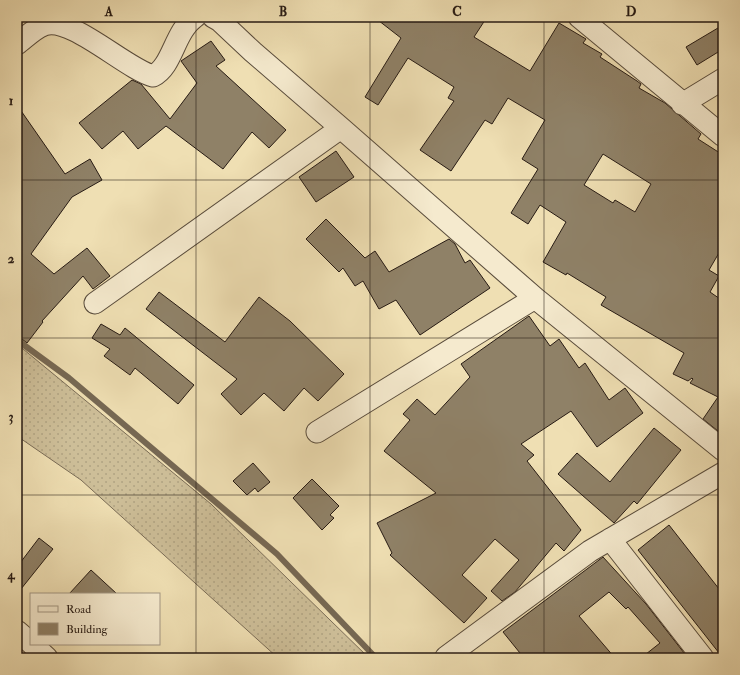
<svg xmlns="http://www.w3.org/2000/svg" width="740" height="675" viewBox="0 0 740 675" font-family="'IM FELL Double Pica',serif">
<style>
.grass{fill:url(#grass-dots);stroke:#7a6c56}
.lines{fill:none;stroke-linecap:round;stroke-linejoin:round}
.stream{stroke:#766853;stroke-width:6}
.building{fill:#8f8167;stroke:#271b14;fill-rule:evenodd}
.street-casing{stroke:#594c3c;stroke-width:23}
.street{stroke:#f5eace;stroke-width:21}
.grid{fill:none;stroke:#271b14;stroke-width:1;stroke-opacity:0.55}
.neatline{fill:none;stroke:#271b14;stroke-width:1.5}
.grid-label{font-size:13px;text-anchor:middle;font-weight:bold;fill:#271b14}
</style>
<defs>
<pattern id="grass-dots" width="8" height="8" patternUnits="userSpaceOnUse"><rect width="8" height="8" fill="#cdbe98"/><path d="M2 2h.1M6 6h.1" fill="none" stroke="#b0a382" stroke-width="1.8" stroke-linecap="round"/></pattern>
</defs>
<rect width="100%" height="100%" fill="#efdfb3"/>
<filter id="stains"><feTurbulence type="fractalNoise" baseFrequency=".005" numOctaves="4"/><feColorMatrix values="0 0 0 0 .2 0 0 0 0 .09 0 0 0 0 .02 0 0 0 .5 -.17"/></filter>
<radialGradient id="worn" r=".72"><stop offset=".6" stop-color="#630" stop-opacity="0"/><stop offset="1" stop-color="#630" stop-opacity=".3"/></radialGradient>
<!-- grass -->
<path class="grass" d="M17,344L211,504L369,658H278L81,480L17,436Z"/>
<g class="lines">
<!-- stream -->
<path class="stream" d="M17,340L69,378L277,554L376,658"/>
</g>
<!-- building -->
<path class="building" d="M374,17H487L474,37L530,71L559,23L586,39L583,43L602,54L600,57L637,81L641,84L639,88L665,103L701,134L698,139L723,155V246L709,270L719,276L710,292L723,301V435L703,419L718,397L690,383L693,379L692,378L688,381L673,374L684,353L601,305L606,297L567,273L566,275L543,262L566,222L540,205L528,224L511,213L538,169L522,159L545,120L508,98L492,124L485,120L451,171L420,150L454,101L448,98L454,87L408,58L378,105L365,97L401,38ZM603,154L651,184L635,212L615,200L613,203L584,185Z
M723,25V49L697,65L686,47Z
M211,41L225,60L216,66L286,130L269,148L252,132L223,169L166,126L138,149L123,131L102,149L79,123L132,80L141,84L170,119L197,83L181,61Z
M17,105L65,174L90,159L102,180L72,197L31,254L54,274L87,248L110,276L93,289L83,276L42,321L43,322L27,343L17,335Z
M336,151L354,177L316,202L299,177Z
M326,219L365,258L375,251L389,272L449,239L455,244L465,263L470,260L490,288L420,335L396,300L379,309L363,281L355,286L343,268L339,272L306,239Z
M159,292L225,342L259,297L290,321L344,374L318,401L304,388L284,411L264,393L241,415L221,394L237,379L146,309Z
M529,316L550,346L559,339L579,368L585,363L609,400L625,388L643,413L597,447L571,411L521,444L534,455L527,461L581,530L564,551L556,543L515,592L502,601L491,591L519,560L495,539L462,575L487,598L464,623L390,555L392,553L377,523L436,493L384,451L410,420L403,414L417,399L435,415L470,377L461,364Z
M101,324L120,335L125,328L194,385L178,404L135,368L130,375L104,356L110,349L92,338Z
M654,428L681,450L637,504L634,501L614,523L558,474L577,453L610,482Z
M253,463L270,482L258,492L255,488L247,495L233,481Z
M312,479L339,506L330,515L334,518L322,530L293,498Z
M669,525L723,594V658L638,550Z
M39,538L53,549L17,594V567Z
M603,557L646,604L688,658H641L660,643L628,607L626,609L609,592L579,616L615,658H524L503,632Z
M91,570L117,594H69Z"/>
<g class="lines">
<!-- street casing -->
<g class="street-casing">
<path id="street" d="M213,17L220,21L253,52L341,128L535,298L723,450
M579,17L723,136
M17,44C25,38 35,28 44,25C70,15 126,69 153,76C173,66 174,32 195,17
M682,104L723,79
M95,303L341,128
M317,432L535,298
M610,539L703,658
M17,631L31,643
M32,644L47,658
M446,657L590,551L723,473"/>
</g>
<!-- street -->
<use href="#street" class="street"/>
</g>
<!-- grid -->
<path class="grid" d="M196,17V658M370,17V658M544,17V658M17,180H723M17,338H723M17,495H723"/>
<!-- margin -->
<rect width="740" height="675" fill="none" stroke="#efdfb3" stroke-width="44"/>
<!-- legend -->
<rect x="30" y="593" width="130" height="52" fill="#f5eace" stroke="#a39784"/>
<rect x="38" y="606" width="20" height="6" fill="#f5eace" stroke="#a39784"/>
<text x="66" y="613" font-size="12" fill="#271b14">Road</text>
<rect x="38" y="623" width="20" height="12" fill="#8f8167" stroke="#a39784"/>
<text x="66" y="633" font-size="12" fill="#271b14">Building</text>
<rect x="22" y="22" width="696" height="631" class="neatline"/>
<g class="grid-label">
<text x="109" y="16">A</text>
<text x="283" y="16">B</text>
<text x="457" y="16">C</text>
<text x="631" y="16">D</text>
<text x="11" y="105">1</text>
<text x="11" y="263">2</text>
<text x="11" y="421">3</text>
<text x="11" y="579">4</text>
</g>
<rect width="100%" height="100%" filter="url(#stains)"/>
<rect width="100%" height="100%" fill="url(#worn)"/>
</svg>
